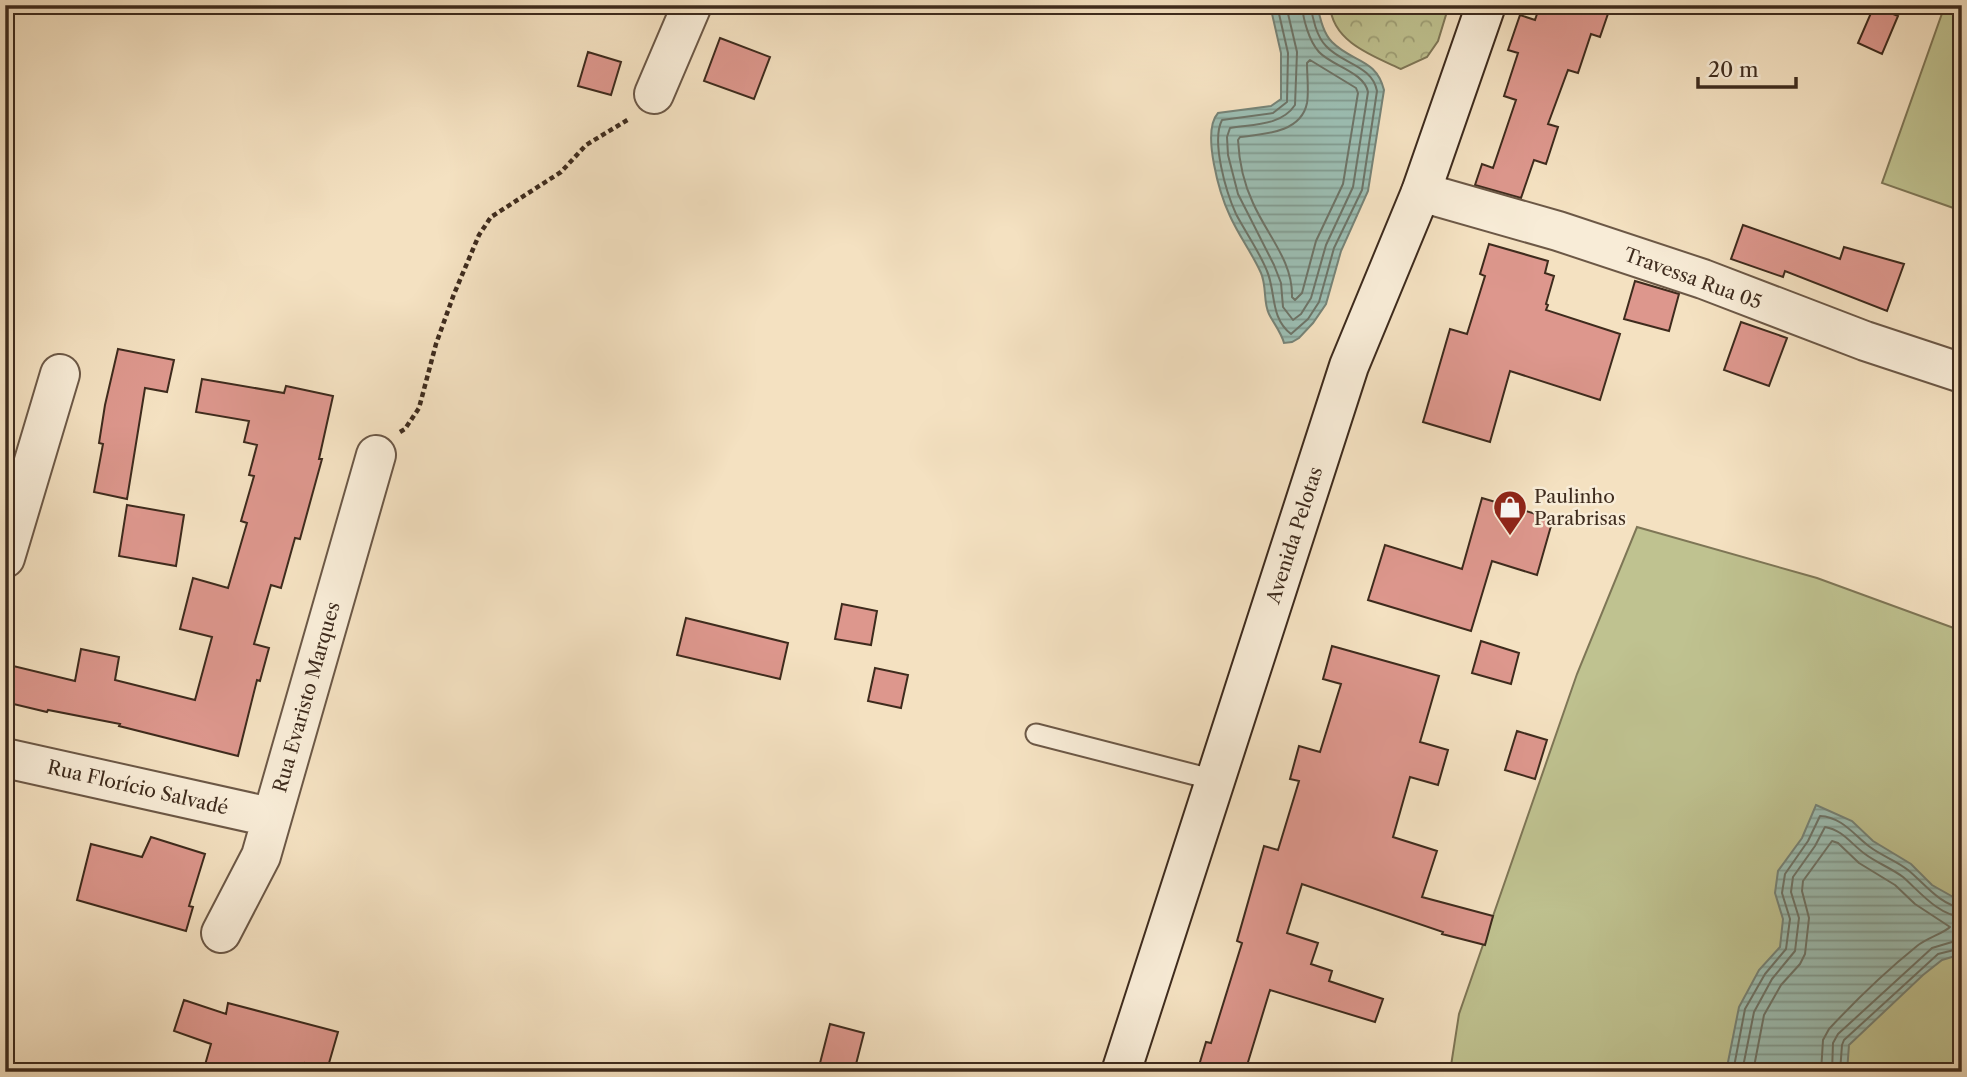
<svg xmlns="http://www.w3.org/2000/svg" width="1967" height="1077" viewBox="0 0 1967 1077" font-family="'Libre Caslon Text',serif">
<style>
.green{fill:#bfc290;stroke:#7e7656;stroke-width:2}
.forest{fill:url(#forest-crowns);stroke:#7e7656;stroke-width:2}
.water{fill:url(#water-rules);stroke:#768377;stroke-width:2}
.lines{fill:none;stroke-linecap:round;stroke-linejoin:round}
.shore{stroke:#6d7468;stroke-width:2}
.building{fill:#dd978d;stroke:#3e2b1d;stroke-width:2}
.lane-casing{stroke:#6c5846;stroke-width:23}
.street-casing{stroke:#6c5846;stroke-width:42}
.secondary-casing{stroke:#3e2b1d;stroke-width:42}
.path{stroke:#3e2b1d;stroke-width:4.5;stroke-dasharray:5 3.5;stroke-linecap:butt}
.lane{stroke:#f8ecd7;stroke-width:19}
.street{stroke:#f8ecd7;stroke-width:38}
.secondary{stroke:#f8ecd7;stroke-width:38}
.labels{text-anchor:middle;stroke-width:5;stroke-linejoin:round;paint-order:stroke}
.street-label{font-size:19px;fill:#3e2b1d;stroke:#f8ecd7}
.poi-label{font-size:19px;fill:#3e2b1d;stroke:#f8ecd7;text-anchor:start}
</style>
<defs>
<pattern id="forest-crowns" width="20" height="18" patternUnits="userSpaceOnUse" patternTransform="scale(1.75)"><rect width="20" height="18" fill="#bfc290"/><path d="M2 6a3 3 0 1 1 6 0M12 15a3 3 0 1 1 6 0" fill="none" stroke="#9d9e75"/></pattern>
<pattern id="water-rules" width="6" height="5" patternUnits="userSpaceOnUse" patternTransform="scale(1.75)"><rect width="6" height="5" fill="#9cbeb3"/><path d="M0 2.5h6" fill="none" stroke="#819b91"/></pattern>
</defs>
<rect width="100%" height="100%" fill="#f4e1c1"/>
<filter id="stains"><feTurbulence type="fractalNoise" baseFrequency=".00286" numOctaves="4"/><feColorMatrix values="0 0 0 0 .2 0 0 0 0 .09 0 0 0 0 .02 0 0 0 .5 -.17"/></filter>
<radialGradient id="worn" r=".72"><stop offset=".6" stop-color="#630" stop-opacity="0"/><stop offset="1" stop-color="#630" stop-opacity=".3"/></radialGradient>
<!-- green -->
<path class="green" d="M1945,5H1962V211L1882,183Z
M1637,527L1817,578L1962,631V1072H1450L1459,1014L1577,674Z"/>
<!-- forest -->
<path class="forest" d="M1330,5H1449L1438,41L1427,57L1401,69C1373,56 1332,42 1330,5Z"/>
<!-- water -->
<path class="water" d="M1270,5H1317C1320,17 1323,33 1332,42C1353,63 1376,58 1384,90L1368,191L1341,251L1326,304L1313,323L1299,338L1292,342L1284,343C1281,332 1274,324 1269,314C1263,302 1267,287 1261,273C1252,253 1239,236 1230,216C1220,195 1201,132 1218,113L1271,106L1281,99V53Z
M1816,805L1852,821L1873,841L1911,864L1932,885L1962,902V954L1942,960L1923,975L1849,1045L1847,1072H1726L1739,1007L1759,970L1780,947L1783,919L1775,893L1778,871L1802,838Z"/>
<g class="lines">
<!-- shore -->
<path class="shore" d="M1277,5L1288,53L1287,102L1273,113L1222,120C1211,141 1226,192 1236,214C1246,233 1259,251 1267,271C1276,292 1270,318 1291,334L1308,319L1319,302L1334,248L1362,190L1377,91C1372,65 1342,64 1326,46C1317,37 1312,18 1311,5
M1286,5L1297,52L1295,105C1281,126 1253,124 1230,128L1227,137L1228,155L1238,194L1274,265L1281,283L1283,307L1293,320L1301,314L1311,298L1326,245L1353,187L1368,92C1364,72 1332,66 1319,52C1309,41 1303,19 1302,5
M1310,60L1356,88L1358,93L1343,184L1316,241L1302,293L1295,300L1292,297C1293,261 1267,235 1253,203C1244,184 1239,160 1238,140L1240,137C1264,134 1301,133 1307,103C1309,91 1307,76 1307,63Z
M1733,1072L1745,1009L1765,974L1786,949L1790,919L1782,893L1785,874L1808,841L1820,816C1842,817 1854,835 1870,847C1882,856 1897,861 1908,870C1924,883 1940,905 1962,908
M1742,1072L1754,1012L1772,979L1795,951L1799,918L1791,892L1793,877L1815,846L1825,827C1843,830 1851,844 1865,854C1877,863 1891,868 1903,877C1920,892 1938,915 1962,917
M1753,1072L1764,1015L1781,985L1800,964L1805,954L1809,918L1802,891L1803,881L1832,841L1838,843L1859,863L1895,885L1915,904L1950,927C1944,933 1927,938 1917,946C1886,971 1856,1000 1829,1029L1823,1040L1821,1072
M1832,1072L1833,1043L1838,1034L1932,948L1962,939
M1840,1072L1842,1045L1844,1040L1938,954L1962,948"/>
</g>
<!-- building -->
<path class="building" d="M1540,5H1611L1600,37L1591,34L1578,73L1568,70L1548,124L1558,127L1546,164L1534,160L1521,198L1475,185L1482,164L1493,168L1516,100L1504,96L1518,53L1508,50L1520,15L1535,20Z
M1874,6L1898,16L1882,54L1858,43Z
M720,38L770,57L754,99L704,81Z
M588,52L621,62L611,95L578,86Z
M1743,225L1840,259L1844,247L1904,264L1887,311L1785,271L1783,277L1731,259Z
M1489,244L1548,261L1545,273L1554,276L1546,304L1548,305L1546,310L1620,334L1600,400L1510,371L1490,442L1423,422L1450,329L1467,334L1485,276L1480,274Z
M1635,281L1679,294L1669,331L1624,319Z
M1741,322L1787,338L1769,386L1724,370Z
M118,349L174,360L167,392L145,388L127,499L94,492L103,444L99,443L105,405Z
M202,379L284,393L286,386L333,396L319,459H322L300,539L295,538L281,588L271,585L254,644L269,648L260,681L257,680L238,756L119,726L120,724L48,710L47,712L5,702V664L75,681L81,649L119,657L115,680L195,700L212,637L180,629L193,578L228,588L247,523L241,521L254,476L249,475L257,445L244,442L249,421L196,412Z
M1482,498L1553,519L1537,575L1492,561L1471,631L1368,600L1385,545L1462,569Z
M127,505L184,515L176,566L119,556Z
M842,604L877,611L871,645L835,639Z
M686,618L788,643L780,679L677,655Z
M1481,641L1519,653L1511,684L1472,673Z
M1332,646L1439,676L1420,742L1448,750L1438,785L1410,777L1393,837L1437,851L1422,897L1493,916L1485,945L1442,934L1443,932L1302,884L1287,933L1318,943L1311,964L1332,971L1329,981L1383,999L1375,1022L1270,990L1245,1072H1197L1206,1042L1211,1043L1242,943L1237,941L1264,846L1278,850L1299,781L1290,779L1299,746L1320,752L1341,684L1323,679Z
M875,668L908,675L901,708L868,701Z
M1517,731L1547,740L1535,779L1505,770Z
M151,837L205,854L189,906L193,907L186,931L77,900L91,844L142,857Z
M184,1000L226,1014L228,1003L338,1032L327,1070L305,1063L304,1072H203L211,1044L174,1031Z
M830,1024L864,1033L854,1072H837L819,1067Z"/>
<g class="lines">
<!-- lane casing -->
<g class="lane-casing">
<path id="lane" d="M1036,734L1215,780"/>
</g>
<!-- street casing -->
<g class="street-casing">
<path id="street" d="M654,94L692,5
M1421,192L1558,231L1703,279L1865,341L1962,373
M5,558L60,374
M5,758L270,817
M221,933L261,856L376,455"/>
</g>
<!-- secondary casing -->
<g class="secondary-casing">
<path id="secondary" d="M1121,1072L1349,366L1421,192L1486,5"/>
</g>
<!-- path -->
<path class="path" d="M400,432L405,429L419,408L436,344L454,294L479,235L491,217L561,172L586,145L629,119"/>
<!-- lane -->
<use href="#lane" class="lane"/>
<!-- street -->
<use href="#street" class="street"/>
<!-- secondary -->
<use href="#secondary" class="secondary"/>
</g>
<!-- icons -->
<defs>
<g id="shop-pin" transform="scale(1.75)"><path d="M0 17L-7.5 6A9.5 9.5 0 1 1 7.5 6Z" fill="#8f2418" stroke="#f8ecd7"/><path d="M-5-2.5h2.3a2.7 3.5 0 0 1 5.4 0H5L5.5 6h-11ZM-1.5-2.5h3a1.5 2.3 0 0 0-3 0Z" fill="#fff"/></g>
</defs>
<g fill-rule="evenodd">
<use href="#shop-pin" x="1510" y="507"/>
</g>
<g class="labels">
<!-- street labels -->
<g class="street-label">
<text transform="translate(1693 278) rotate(20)" y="7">Travessa Rua 05</text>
<text transform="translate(1294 535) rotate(-72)" y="7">Avenida Pelotas</text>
<text transform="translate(306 697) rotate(-74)" y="7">Rua Evaristo Marques</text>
<text transform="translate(138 787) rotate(13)" y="7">Rua Florício Salvadé</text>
</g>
<!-- poi labels -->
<g class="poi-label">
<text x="1534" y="503">Paulinho<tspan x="1534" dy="22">Parabrisas</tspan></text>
</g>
</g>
<!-- margin -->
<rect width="1967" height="1077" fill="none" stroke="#f4e1c1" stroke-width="28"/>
<rect x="7" y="7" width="1953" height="1063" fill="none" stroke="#3e2b1d" stroke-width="3.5"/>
<rect x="14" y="14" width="1939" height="1049" fill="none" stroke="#3e2b1d" stroke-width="2"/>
<!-- scale -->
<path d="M1698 77v10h98v-10" fill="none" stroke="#3e2b1d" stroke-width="3.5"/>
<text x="1708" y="77" font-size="21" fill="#3e2b1d" stroke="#f8ecd7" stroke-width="5" paint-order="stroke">20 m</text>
<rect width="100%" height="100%" filter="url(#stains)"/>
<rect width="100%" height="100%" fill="url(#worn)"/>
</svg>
